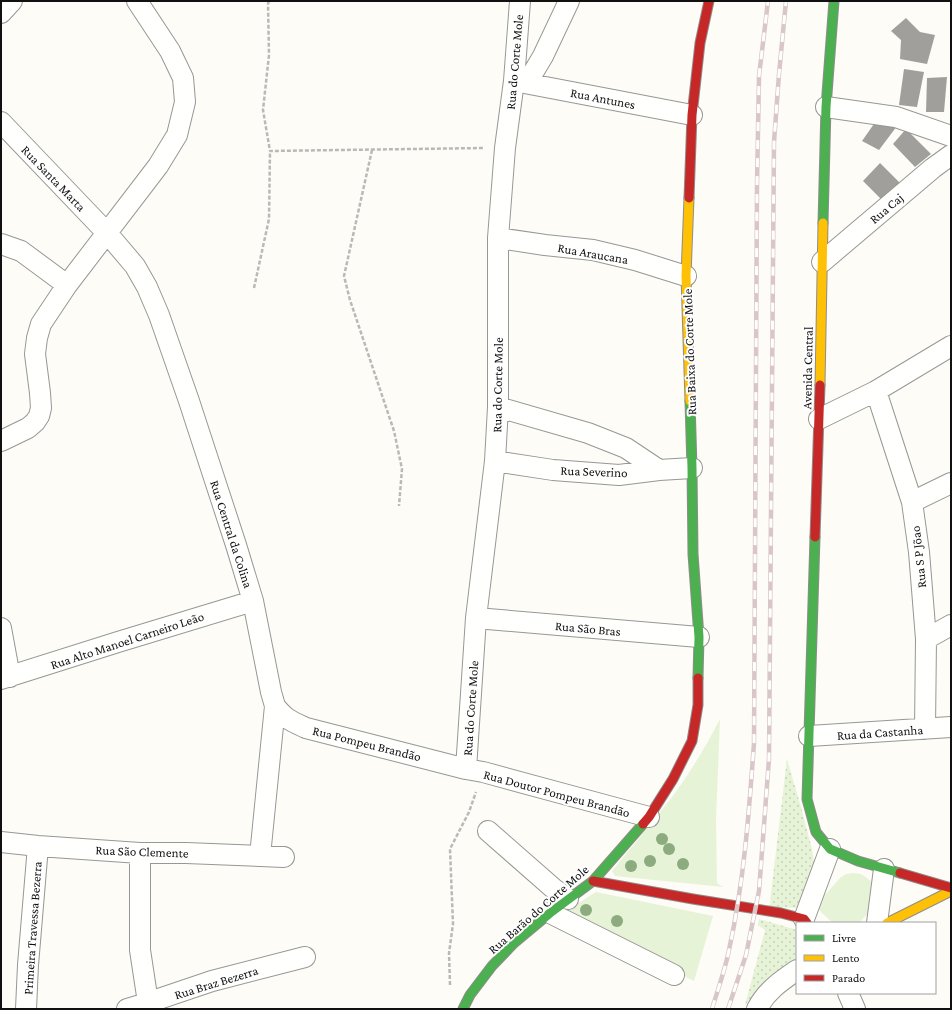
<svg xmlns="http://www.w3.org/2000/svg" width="952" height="1010" viewBox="0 0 952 1010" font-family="'Crimson Pro',serif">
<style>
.grass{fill:url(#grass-dots)}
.park{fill:#e7f3d7}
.building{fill:#a19f9c}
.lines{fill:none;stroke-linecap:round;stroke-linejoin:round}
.street-casing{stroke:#979795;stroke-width:22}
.fast-casing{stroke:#8e8d8b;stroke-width:11}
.slow-casing{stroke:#8e8d8b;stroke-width:11}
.jam-casing{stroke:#8e8d8b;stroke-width:11}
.path{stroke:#b9b9b8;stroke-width:2.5;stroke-dasharray:4 2;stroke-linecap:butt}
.street{stroke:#fffffe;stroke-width:20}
.fast{stroke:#4caf50;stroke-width:9}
.slow{stroke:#ffc107;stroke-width:9}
.jam{stroke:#c62828;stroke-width:9}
.rail-casing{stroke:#d9c6c7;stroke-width:4.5}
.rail{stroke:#fff;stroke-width:3;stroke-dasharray:9;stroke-linecap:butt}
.tree{fill:#8cac80}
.labels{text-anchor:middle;stroke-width:4;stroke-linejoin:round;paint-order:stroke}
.street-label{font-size:13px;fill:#111;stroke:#fff}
</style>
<defs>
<pattern id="grass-dots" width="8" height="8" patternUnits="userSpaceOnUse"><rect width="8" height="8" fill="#e7f3d7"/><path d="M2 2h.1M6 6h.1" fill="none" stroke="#c5cfb8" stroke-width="1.8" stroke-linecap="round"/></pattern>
</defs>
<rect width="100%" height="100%" fill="#fdfcf7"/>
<!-- grass -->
<path class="grass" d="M787,759L801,807L812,849L816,875L799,908L770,907L771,893Z
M759,919L797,930V965L758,992L745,1005L765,930L758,925Z"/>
<!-- park -->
<path class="park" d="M720,719L716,820L717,883L723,887L615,876L612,871C632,846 653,822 672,797C690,773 706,746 720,719Z
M853,873C862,873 866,877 873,883L872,909L859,923H833L821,912L817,907L822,896L826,894L840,878L846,874Z
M596,892L713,916L694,981L561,914Z"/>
<!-- building -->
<path class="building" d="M906,18L920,32L935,35L927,64L900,59L901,40L891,31Z
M904,69L924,72L917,107L899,105Z
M947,77L944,112H926L927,78Z
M876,121L897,126L879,150L862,141Z
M906,129L931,154L915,167L893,144Z
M880,163L901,184L883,201L863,181Z"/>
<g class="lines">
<!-- street casing -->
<g class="street-casing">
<path id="street" d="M1,13L12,1
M514,81L692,115
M527,83L543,56L569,1
M826,107L896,117L951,136
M1,122L107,233L135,266L147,287L159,315L189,401L236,545L253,601L271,692L275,706L260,856
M498,238L545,245L593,250L635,260L686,276
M1,244L21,251L67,285
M822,262L933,168L951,155
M876,391L912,502L919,552L926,639L925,729
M498,407L588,433L626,448L659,470
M819,419L876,391L951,346
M1,441L28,428L35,422L39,416L41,408L40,393L35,354L37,338L41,324L67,285L158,166L177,135L185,102L183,78L170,51L137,1
M495,461L553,470L619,475L659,470L692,468
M912,502L951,483
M476,618L699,637
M1,628L10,677
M926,639L951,625
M1,679L118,642L253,601
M275,706C285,719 291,721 306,728L466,769L483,772L649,817
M809,736L951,727
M466,769L476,618L495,461L498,407V238L505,148L514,81L520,1
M488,831L553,888L568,899
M1,842L38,846L140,853H186L284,857
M140,853V950L149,1009
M550,913L674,975
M804,919L830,849
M877,923L884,869
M848,993L855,1009
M26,1009L28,965L38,846
M127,1009L147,1003L212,981L305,957
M757,1009C766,991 781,981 797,970"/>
</g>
<!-- fast casing -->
<g class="fast-casing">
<path id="fast" d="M823,223L826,107L834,1
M690,401L692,468L693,554L699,637L698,678
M815,537L807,799L816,832L830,849L858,861L900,873
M463,1009L470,995L492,966L514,943L550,913L593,881L643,824"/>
</g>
<!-- slow casing -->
<g class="slow-casing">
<path id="slow" d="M689,198L686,276L690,401
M820,385L823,223
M887,923L951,891"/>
</g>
<!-- jam casing -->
<g class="jam-casing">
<path id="jam" d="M689,198L692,115L700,43L709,1
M815,537L820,385
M643,824L649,817L673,779L692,741L698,705V678
M900,873L951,888
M593,881L693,899L781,913L804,919L807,923"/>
</g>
<!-- path -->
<path class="path" d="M269,1L268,4L269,55L263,110L270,151L484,148
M372,150L344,276L350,300L394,431L402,469L399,506
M254,288L269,219L270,151
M450,985L449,953L453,924L450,849L469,812L476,792"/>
<!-- street -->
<use href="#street" class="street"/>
<!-- fast -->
<use href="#fast" class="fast"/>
<!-- slow -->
<use href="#slow" class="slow"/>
<!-- jam -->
<use href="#jam" class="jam"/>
<!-- rail casing -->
<g class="rail-casing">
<path id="rail" d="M712,1009C718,989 725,970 729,950C744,882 749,813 754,743L757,185L759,76L768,1
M728,1009L746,955L759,891L769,759L774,142L779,74L786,1"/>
</g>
<!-- rail -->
<use href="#rail" class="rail"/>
</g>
<!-- trees -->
<g class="tree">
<circle cx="662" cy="839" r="6"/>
<circle cx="669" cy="849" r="6"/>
<circle cx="650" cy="861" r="6"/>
<circle cx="683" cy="864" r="6"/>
<circle cx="631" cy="866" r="6"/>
<circle cx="586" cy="910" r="6"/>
<circle cx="617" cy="921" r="6"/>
</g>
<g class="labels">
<!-- street labels -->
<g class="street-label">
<text transform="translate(514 62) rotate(-85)" y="5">Rua do Corte Mole</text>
<text transform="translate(603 98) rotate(11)" y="5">Rua Antunes</text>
<text transform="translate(54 178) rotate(46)" y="5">Rua Santa Marta</text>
<text transform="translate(886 208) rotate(-40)" y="5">Rua Caj</text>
<text transform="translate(593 253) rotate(10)" y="5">Rua Araucana</text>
<text transform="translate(689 352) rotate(-92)" y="5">Rua Baixa do Corte Mole</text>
<text transform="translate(807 368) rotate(-89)" y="5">Avenida Central</text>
<text transform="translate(497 385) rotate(-89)" y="5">Rua do Corte Mole</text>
<text transform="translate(594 471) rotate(2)" y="5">Rua Severino</text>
<text transform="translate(232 534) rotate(72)" y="5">Rua Central da Colina</text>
<text transform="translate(918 557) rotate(-96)" y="5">Rua S P Jõao</text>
<text transform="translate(588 628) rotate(5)" y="5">Rua São Bras</text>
<text transform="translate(127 640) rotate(-18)" y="5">Rua Alto Manoel Carneiro Leão</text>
<text transform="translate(470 708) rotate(-86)" y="5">Rua do Corte Mole</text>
<text transform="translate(880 732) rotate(-4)" y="5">Rua da Castanha</text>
<text transform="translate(367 743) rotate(14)" y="5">Rua Pompeu Brandão</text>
<text transform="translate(557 793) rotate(15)" y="5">Rua Doutor Pompeu Brandão</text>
<text transform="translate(142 851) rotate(2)" y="5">Rua São Clemente</text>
<text transform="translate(538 909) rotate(-41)" y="5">Rua Barão do Corte Mole</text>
<text transform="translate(32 928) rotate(-86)" y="5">Primeira Travessa Bezerra</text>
<text transform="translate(216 982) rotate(-17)" y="5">Rua Braz Bezerra</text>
</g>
</g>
<!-- border -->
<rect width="952" height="1010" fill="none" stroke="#111111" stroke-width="4"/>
<!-- legend -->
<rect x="796" y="922" width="140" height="72" fill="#ffffff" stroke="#a0a0a0"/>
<rect x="804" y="935" width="20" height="6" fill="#4caf50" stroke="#a0a0a0"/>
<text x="832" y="942" font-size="12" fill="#111111">Livre</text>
<rect x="804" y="955" width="20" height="6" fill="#ffc107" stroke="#a0a0a0"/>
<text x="832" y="962" font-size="12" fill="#111111">Lento</text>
<rect x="804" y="975" width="20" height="6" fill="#c62828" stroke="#a0a0a0"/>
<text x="832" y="982" font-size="12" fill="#111111">Parado</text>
</svg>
